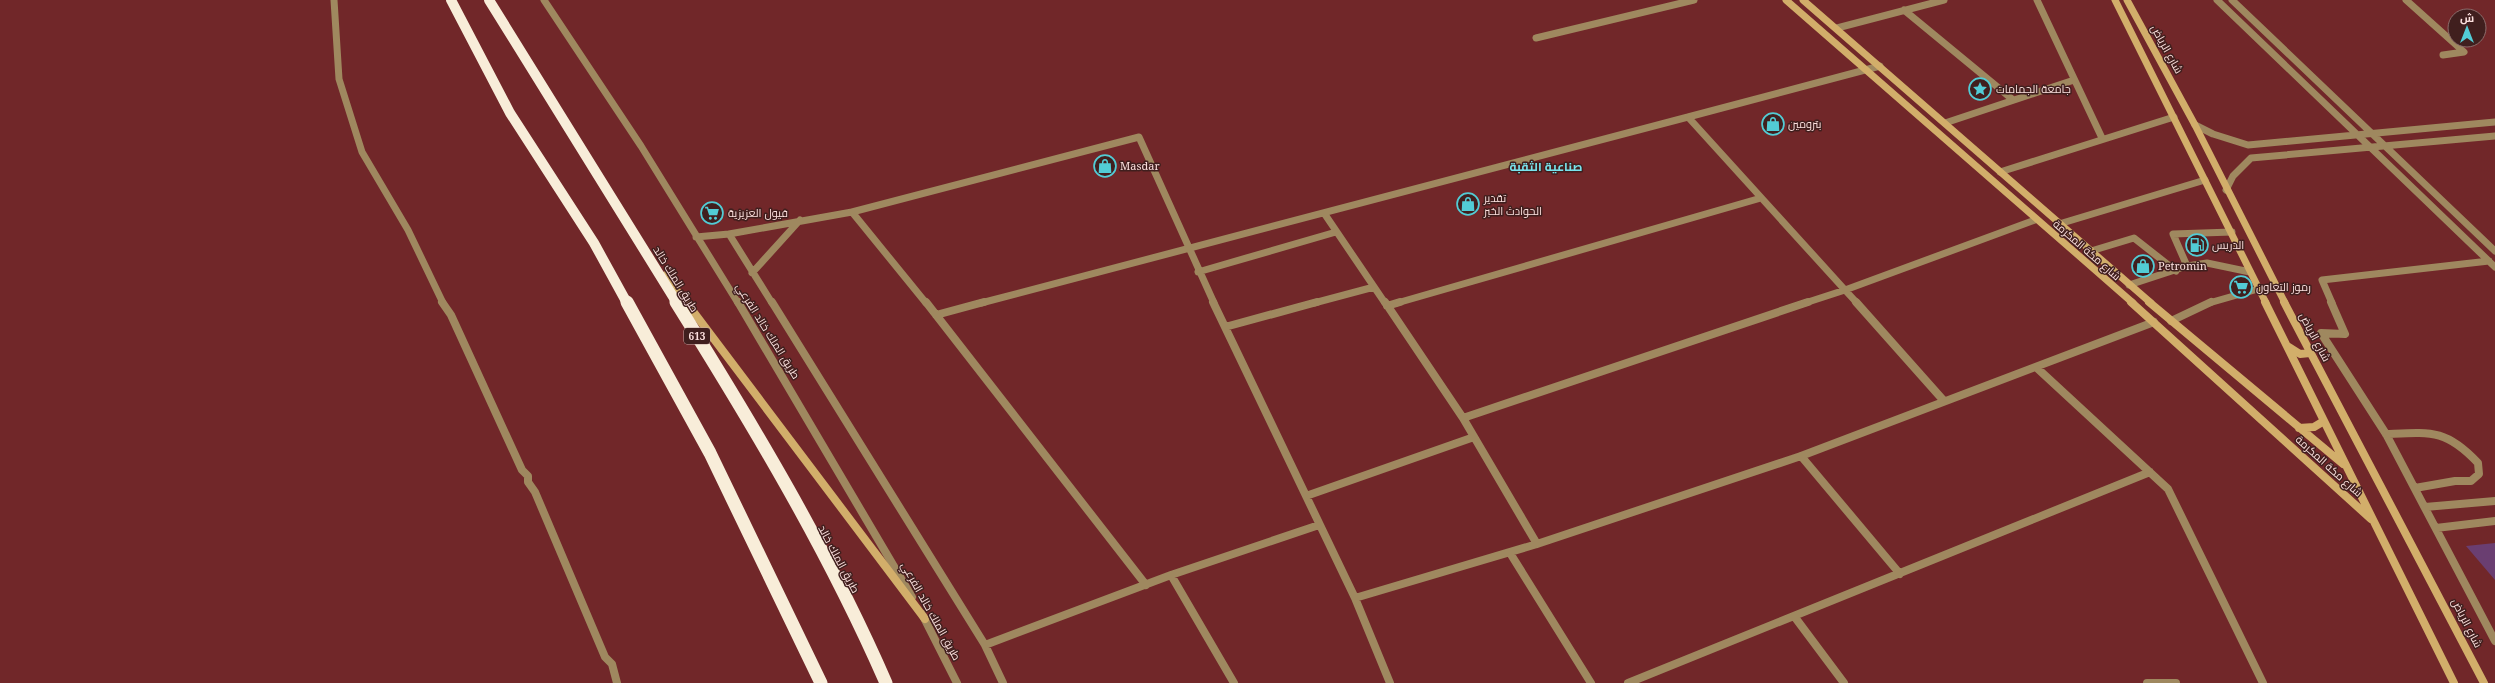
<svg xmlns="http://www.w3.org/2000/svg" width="2495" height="683" viewBox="0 0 2495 683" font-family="'Noto Serif',Cairo,serif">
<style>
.green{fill:#6a3e71}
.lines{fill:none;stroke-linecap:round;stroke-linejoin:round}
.minor-far1{stroke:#9f885f;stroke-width:7}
.minor{stroke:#9f885f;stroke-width:8}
.secondary-far1{stroke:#d2ae6a;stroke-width:7}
.secondary{stroke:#d2ae6a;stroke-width:8}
.motorway-far1{stroke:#f8edd9;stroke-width:10}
.motorway{stroke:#f8edd9;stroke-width:13}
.labels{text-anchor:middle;stroke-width:3;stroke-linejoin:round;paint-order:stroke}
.shield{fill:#401f1e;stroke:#c4a6a4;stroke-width:1}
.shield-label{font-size:10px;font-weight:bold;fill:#fce0de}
.street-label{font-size:11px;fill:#fce0de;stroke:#401f1e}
.poi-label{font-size:11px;fill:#fce0de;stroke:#401f1e;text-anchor:start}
.neighbourhood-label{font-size:12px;font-weight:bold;fill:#79e4ed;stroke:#401f1e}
</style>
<rect width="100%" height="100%" fill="#712729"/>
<!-- green -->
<path class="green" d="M2495,543V580L2466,546Z"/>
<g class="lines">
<!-- minor-far1 -->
<path class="minor-far1" d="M334,0L339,79L362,152L408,230L443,303
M544,0L641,146L738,303
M2037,0L2102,138
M2217,0L2495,267
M2232,0L2495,251
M2406,0L2464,52L2443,55
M1904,10L2012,99
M1837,28L1944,0
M1536,38L1694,0
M1880,66L1688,117L1845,290L2035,220
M1945,123L2074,80
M2195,125L2213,134L2248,145L2495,122
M2000,172L2174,117
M2226,190L2233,176L2251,158L2495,136
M852,212L926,303
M1324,213L1385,303
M2059,224L2205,180
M696,237L729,234
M2091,251L2134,238L2176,271
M2187,266L2173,234L2232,232
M1198,272L1336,232
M752,273L800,220
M2129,285L2187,266L2207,263L2250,272
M772,303L729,234L852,212L1139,137L1214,303
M981,303L1688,117
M1314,303L1374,287
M1397,303L1761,198
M1805,303L1845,290L1857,303
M2209,303L2258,289
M2332,303L2322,280L2489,261"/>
<!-- minor -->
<path class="minor" d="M442,302L451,315L522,470L528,476V482L535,492L605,657L612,664L617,683
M738,302L912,597
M772,302L985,645L1003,683
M926,302L1146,585
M1213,302L1355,598L1390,683
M1385,302L1463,418L1537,544
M1856,302L1944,401
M2331,302L2345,334L2321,333L2386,434L2495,641
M1387,306L1400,302
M936,315L984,302
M2171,321L2211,302
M1225,327L1317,302
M2037,368L2168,489L2263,683
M1463,418L1808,302
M2386,434C2431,432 2446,429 2478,463L2479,474L2471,481H2455L2415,488
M1801,456L1900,574
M1306,496L1474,437
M2425,507L2495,501
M2436,528L2495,521
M1510,553L1591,683
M1171,575L1234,683
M1355,598L1537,544L1801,456L2154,322
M922,614L957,683
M1794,616L1844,683
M985,645L1171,575L1319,525
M1628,683L2150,472
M2147,683H2176"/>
<!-- secondary-far1 -->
<path class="secondary-far1" d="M1786,0L2133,303
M1803,0L2151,303
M2115,0L2266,303
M2127,0L2195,125L2285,303
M665,275L687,303"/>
<!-- secondary -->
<path class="secondary" d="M686,302L925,619
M2131,302L2371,519
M2149,302L2343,464
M2265,302L2454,683
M2284,302L2484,683
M2289,347L2300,354L2310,353
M2299,428L2314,427L2324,421"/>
<!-- motorway-far1 -->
<path class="motorway-far1" d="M451,0L510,113L594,243L627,303
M489,0L677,303"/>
<!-- motorway -->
<path class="motorway" d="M627,302L710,453L821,683
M676,302C753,425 828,550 886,683"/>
</g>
<!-- icons -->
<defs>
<g id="sight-ring" transform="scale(1.15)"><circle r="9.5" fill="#401f1e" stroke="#52ccd5" stroke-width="1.5"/><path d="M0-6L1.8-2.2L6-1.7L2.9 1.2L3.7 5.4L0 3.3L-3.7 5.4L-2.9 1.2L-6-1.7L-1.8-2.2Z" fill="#52ccd5"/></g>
<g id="shop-ring" transform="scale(1.15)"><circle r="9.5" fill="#401f1e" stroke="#52ccd5" stroke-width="1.5"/><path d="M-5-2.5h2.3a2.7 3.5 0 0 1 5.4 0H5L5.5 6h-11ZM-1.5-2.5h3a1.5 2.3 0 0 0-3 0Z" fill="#52ccd5"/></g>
<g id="supermarket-ring" transform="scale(1.15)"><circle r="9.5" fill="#401f1e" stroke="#52ccd5" stroke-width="1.5"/><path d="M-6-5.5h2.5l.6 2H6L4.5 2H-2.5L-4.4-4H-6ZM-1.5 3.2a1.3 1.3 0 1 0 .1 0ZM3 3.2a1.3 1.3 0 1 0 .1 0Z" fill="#52ccd5"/></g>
<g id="fuel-ring" transform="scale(1.15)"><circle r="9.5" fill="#401f1e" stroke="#52ccd5" stroke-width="1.5"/><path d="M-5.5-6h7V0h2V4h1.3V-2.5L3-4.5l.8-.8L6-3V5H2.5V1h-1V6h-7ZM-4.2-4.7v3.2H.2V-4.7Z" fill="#52ccd5"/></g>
</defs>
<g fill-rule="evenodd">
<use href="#sight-ring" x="1980" y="89"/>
<use href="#shop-ring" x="1773" y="124"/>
<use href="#shop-ring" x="1105" y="166"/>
<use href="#shop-ring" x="1468" y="204"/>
<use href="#supermarket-ring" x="712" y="213"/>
<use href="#fuel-ring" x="2197" y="245"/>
<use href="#shop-ring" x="2143" y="266"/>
<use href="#supermarket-ring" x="2241" y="287"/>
</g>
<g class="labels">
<!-- shield labels -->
<rect class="shield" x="684" y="328" width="26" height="16" rx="3"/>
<g class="shield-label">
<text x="697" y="340">613</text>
</g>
<!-- street labels -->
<g class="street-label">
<text transform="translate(2167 49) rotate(61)" y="4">شارع الرياض</text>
<text transform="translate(2087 250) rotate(41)" y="4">شارع مكة المكرمة</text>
<text transform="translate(676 279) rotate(58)" y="4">طريق الملك خالد</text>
<text transform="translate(768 331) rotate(58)" y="4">طريق الملك خالد الفرعي</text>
<text transform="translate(2315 337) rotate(62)" y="4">شارع الرياض</text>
<text transform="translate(2329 466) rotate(42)" y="4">شارع مكة المكرمة</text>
<text transform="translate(839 559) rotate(62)" y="4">طريق الملك خالد</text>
<text transform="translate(931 611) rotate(61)" y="4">طريق الملك خالد الفرعي</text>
<text transform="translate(2467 623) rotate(63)" y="4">شارع الرياض</text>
</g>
<!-- poi labels -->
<g class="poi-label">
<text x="1996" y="93">جامعة الجمامات</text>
<text x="1788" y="128">بترومين</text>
<text x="1120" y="170">Masdar</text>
<text x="1484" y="202">تقدير<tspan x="1484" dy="13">الحوادث الخبر</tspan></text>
<text x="728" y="217">فيول العزيزية</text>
<text x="2212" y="249">الدريس</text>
<text x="2158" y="270">Petromin</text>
<text x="2256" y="291">رموز التعاون</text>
</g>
<!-- neighbourhood labels -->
<g class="neighbourhood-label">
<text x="1546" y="171">صناعية الثقبة</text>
</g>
</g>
<!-- north arrow -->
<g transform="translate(2467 28)"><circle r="19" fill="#401f1e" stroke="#8b6c6b"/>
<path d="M0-3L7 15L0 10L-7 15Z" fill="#52ccd5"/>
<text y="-6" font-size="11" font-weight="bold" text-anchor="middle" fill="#fce0de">ش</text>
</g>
</svg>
